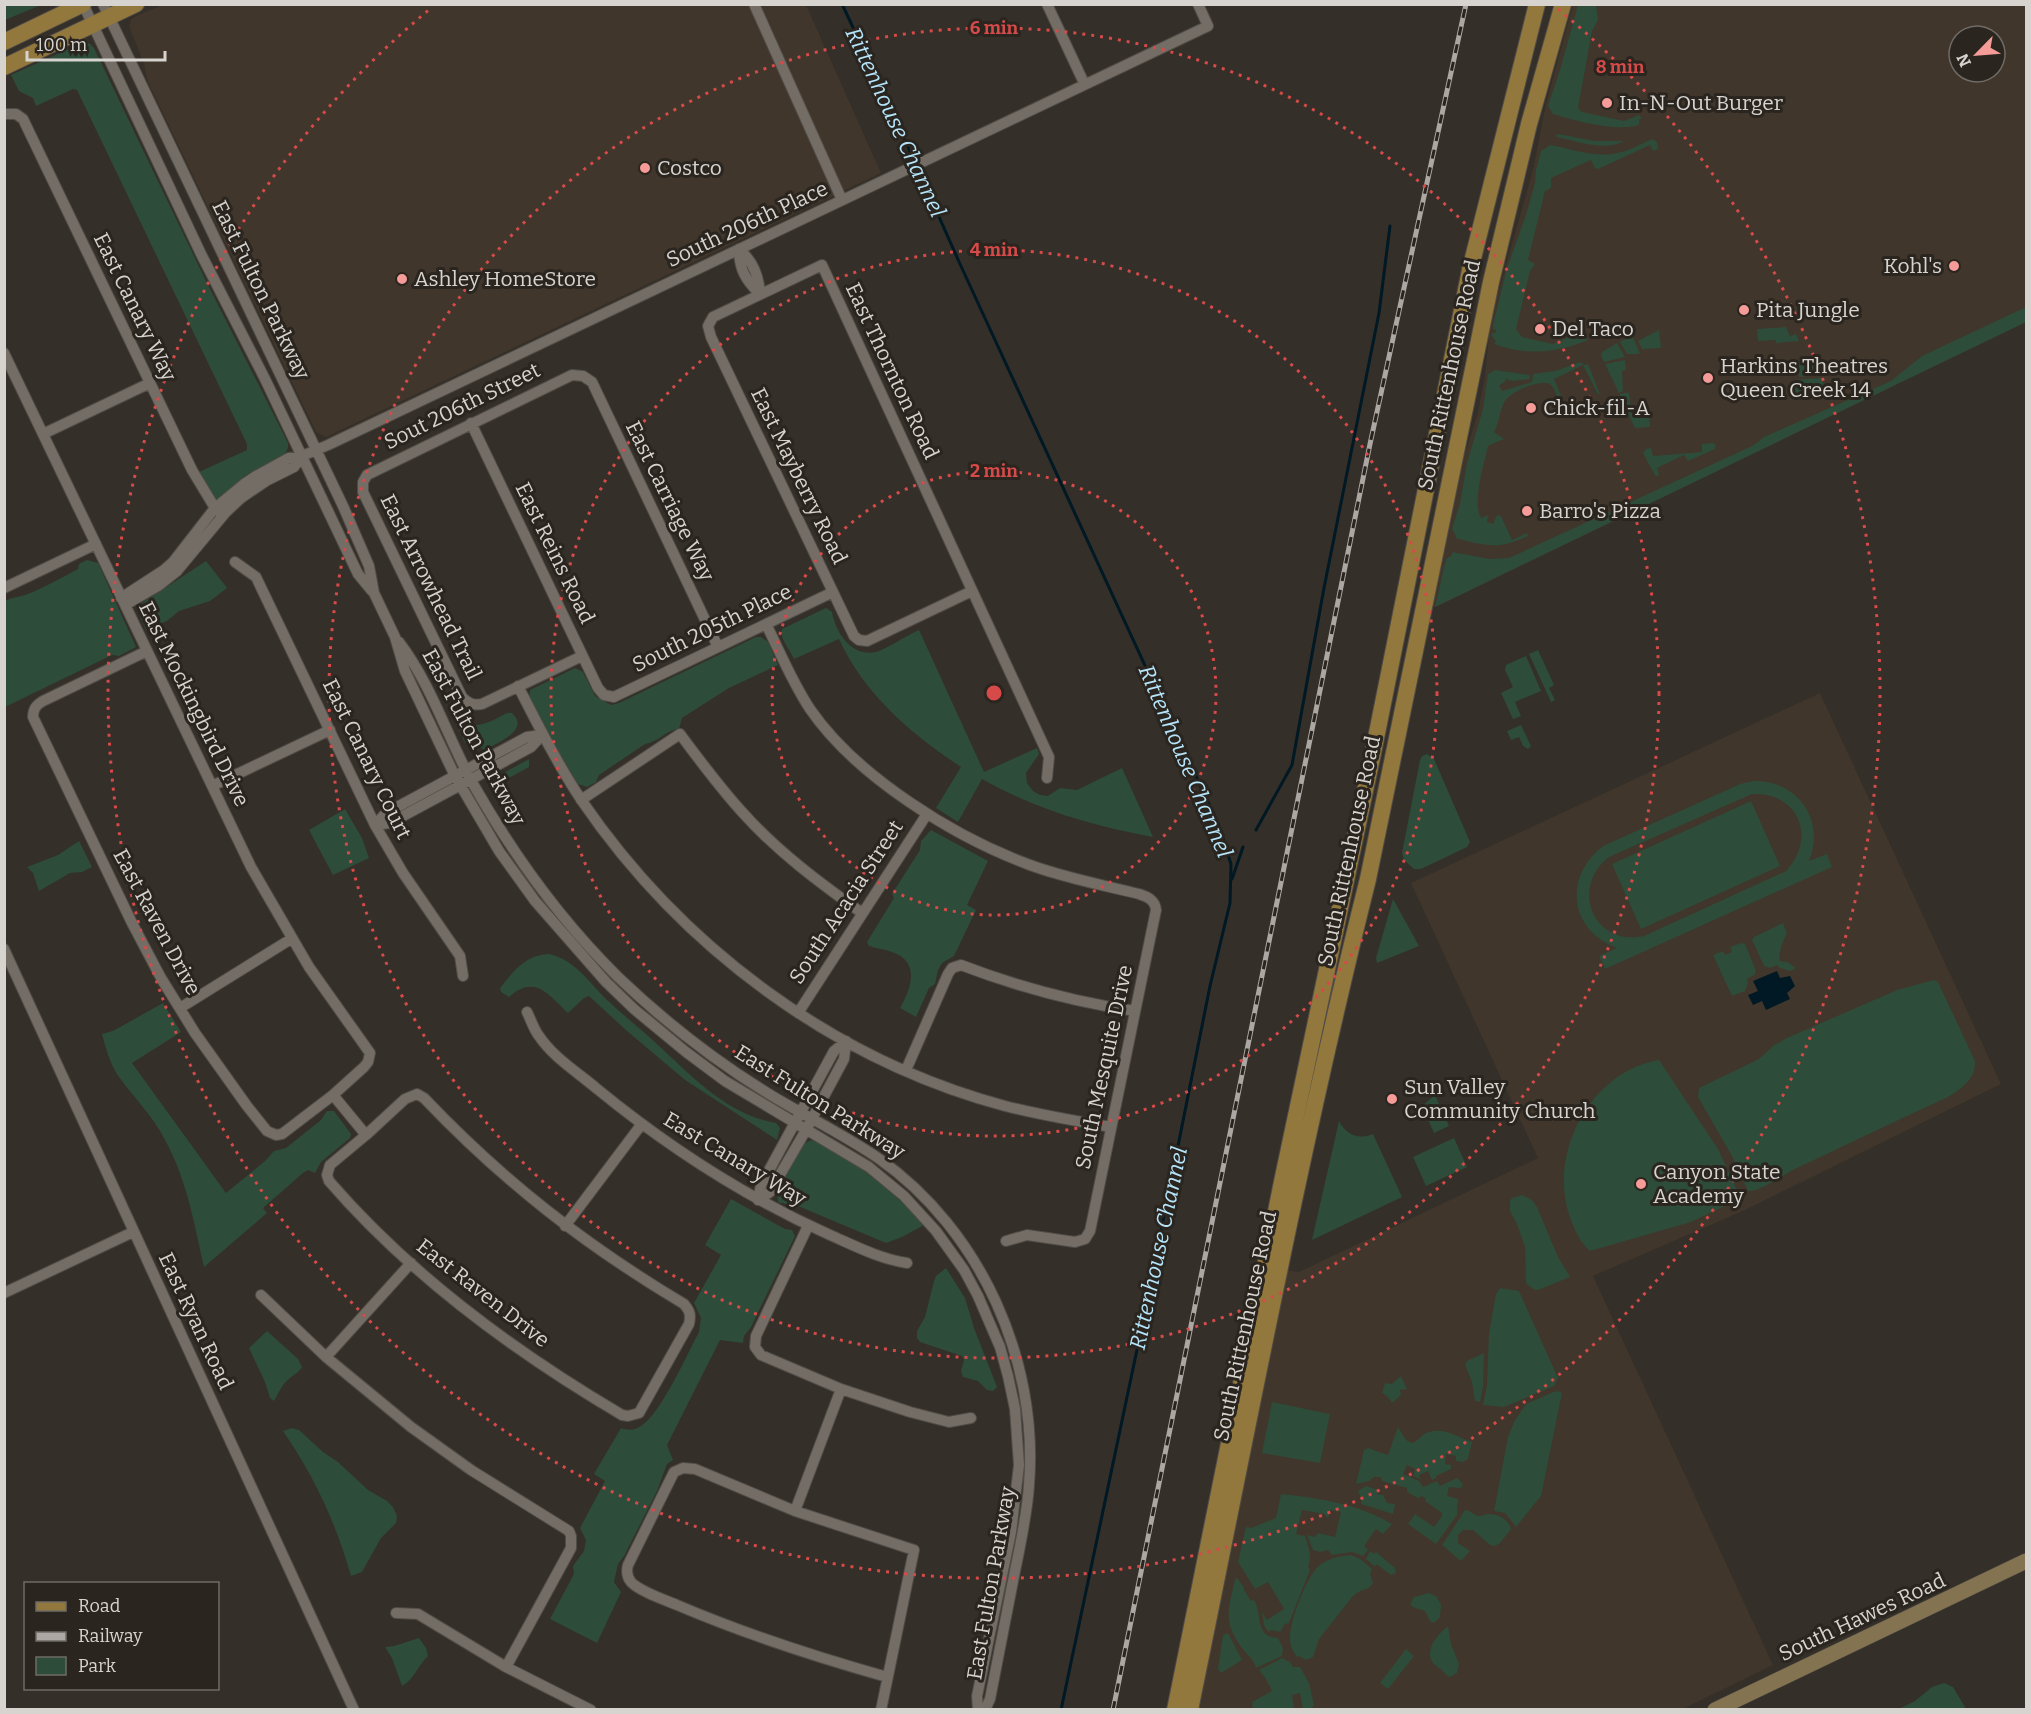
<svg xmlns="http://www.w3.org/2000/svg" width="2031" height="1714" viewBox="0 0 2031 1714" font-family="Bitter,serif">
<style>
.built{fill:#40362b;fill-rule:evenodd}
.green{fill:#2e4c3a;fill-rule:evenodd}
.water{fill:#001924}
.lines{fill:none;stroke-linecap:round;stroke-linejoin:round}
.stream{stroke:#001924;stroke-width:3}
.street-casing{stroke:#504c46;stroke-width:12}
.secondary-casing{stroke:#504c46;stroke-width:16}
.primary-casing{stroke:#504c46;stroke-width:18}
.street{stroke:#736d66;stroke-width:10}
.secondary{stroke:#837351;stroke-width:15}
.primary{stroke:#93783d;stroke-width:16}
.rail-casing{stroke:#aca7a3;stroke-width:5}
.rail{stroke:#2a251f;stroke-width:3;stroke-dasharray:9;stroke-linecap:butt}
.ring{fill:none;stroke:#d64a49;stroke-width:3;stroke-dasharray:3 6}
.poi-dot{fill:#f59b98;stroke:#2a251f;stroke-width:2}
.labels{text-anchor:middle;stroke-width:6;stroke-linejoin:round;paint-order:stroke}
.poi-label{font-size:21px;fill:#d7d3cf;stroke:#2a251f;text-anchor:start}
.street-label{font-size:21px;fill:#d7d3cf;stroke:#2a251f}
.water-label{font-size:22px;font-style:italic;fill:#b6e5fb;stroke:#2a251f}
.centre{fill:#d64a49;stroke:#2a251f;stroke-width:3}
.ring-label{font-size:18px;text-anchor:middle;font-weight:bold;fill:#d64a49;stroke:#2a251f;stroke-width:6;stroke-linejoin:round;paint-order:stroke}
</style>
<rect width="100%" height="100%" fill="#342f28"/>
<!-- built -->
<path class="built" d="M165,4L806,5L881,173L326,437L316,432L148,82L143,61L130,29V24L131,19L136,16Z
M1573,5H2026V322L1436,607L1431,606L1465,454L1478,413L1485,375L1489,336L1497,297L1533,170L1546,104ZM1959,36H1995V72H1959Z
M1820,693L2001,1084L1745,1210L1593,1276L1773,1665L1683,1709L1197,1710L1285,1270L1299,1272L1538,1158L1411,883Z"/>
<!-- green -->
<path class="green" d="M5,4H41V5L5,20Z
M1578,5H1596L1598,20L1592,31L1578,108L1582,112L1624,121L1639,115L1642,118L1639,119V125C1617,132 1575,121 1553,114L1548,106L1560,70Z
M84,42L90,44L94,48L205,279L288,443V448L285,454L246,475L216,501L199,472L247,450V444L77,90L73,89L36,106L33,98L19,91L11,75Z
M1558,134L1595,141H1624C1604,152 1577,141 1557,137L1556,135Z
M1652,139L1657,142L1658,149L1653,151L1650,145L1598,169L1595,168L1591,160L1551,178V188L1545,191L1528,260L1535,264L1530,271L1516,329L1522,337L1553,344L1582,331L1588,340C1557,353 1526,356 1494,344L1496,342L1491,334L1496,332V330L1493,329V325L1507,268L1526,215L1535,183L1536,170L1541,151L1550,145C1572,149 1595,158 1617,153C1629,151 1641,144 1652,139Z
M2026,307V322L1435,607L1446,559L1452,555V552L1490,559L1509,558L1752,446L1764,437L1891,381L1922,356Z
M1786,327L1790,336L1796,334L1799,341L1776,343V340L1758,341L1757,329Z
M1659,330L1661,348L1642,349L1638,341Z
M1632,335L1640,354H1627L1620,342Z
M1617,343L1625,357L1604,362L1601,356L1602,352Z
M1812,359L1819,375L1799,377L1798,360Z
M1625,360L1626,370L1622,371L1623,391L1619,393L1605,364Z
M1580,362L1585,365L1588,364L1600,394H1598L1583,365L1554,379L1565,405L1563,407H1561C1558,400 1556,390 1551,385C1543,377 1510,392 1505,401C1499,410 1500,422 1494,432L1504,439L1488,446C1484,464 1472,503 1481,518L1488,515L1487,522L1493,524L1497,515L1501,516L1512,540L1527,533L1528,536C1497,550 1487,546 1455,538L1456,536L1452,529L1460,503L1467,463L1483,409L1488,374L1495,370L1530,375V379L1512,381L1506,379L1505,382L1499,385L1502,391L1532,382L1533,374L1555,371Z
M1821,378L1825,387L1798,400L1797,396H1794L1793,380Z
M1623,393H1629L1631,411L1633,414L1649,413L1650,427L1635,428L1619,395Z
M1713,443L1716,445L1715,449L1688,461L1684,455L1657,468L1659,474L1656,477L1643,453L1646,449L1651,448L1653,456L1702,452V444Z
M87,560L98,563L136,647L119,656L112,655L5,707V601C13,597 20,597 28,594C45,587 61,578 78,569L79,564Z
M206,561L227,588L210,601L179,611L167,621L146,630L136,607Z
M826,608L832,612C836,634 852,657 876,652C887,649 907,635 919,630L984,772L1037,748L1039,754L1026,773L1027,783L1033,791L1040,795L1048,796L1060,788L1077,790L1122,768L1153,837C1093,826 1037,810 982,779L958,822L936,808L961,767C911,734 864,694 839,639L794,659C790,650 779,638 782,629Z
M756,637H761L768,642L778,665L729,688L682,718L679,729C665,730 659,742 645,744L599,775L596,782L587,787L578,784L554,744L529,696L530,690L536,687L575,668L583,672L595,696L611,705L619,703Z
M1538,650L1554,685L1549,688L1555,700L1551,702L1529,654Z
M1526,656L1541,691L1515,702L1521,716L1513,719L1501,693L1513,687L1505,670L1506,665Z
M507,713H512C531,730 497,743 484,750L473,742L465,743L456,724C463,722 468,726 475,725C486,725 497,718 507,713Z
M1521,725L1531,746L1528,749L1523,746L1519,737L1511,740L1507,731Z
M1427,754L1434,759L1470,842L1467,847L1421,869H1414L1404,860L1402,853L1420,760L1422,756Z
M529,759V767L505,780L500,775Z
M1754,781C1797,780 1826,820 1809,861L1827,854L1832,867L1605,969L1599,956L1617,948C1569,930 1563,877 1603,846L1740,784ZM1752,794C1799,792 1817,838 1786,871L1644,936C1594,947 1569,888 1609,857Z
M1751,801L1780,866L1641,929L1612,864Z
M345,809L362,838L369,858L333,875L309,830Z
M931,830L988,861L967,905L976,910L954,956L942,963L938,970L935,984L929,988L916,1017L900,1008C911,989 921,962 892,952C885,949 877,949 869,946L867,942L894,898L892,894L920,850L921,841Z
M79,841L92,867L82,872L70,873L39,891L33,873L27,867L58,855Z
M1393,899L1419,946L1377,963L1376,958Z
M1783,923L1787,933C1783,941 1778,953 1780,961L1787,962L1796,968L1790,971L1780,968L1777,965L1770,968L1764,966L1752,940L1754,937Z
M1741,943L1745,944L1756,971L1754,975L1747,979L1748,983L1745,991L1732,996L1713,955L1723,951L1725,955L1732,952L1730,947Z
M549,954C575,960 588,981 606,999C623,1015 641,1029 658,1045C693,1077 726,1114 776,1123L780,1128L777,1140L685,1080L627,1031L589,996L584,998L568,1013C548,994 535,974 509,997L501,992L500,988C514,971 525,955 549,954Z
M1934,980L1938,982L1975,1061C1976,1079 1961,1089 1948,1097C1896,1121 1845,1145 1793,1170C1783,1175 1757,1193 1748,1191L1732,1156L1698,1097L1699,1088L1759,1059L1773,1046L1787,1038L1897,990Z
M163,1003L181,1032L132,1063L226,1193L265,1161L274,1151L286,1148L321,1120L327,1111H334L351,1134L350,1138L321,1162L315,1173L308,1170L303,1173L263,1208L267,1213L204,1267C194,1223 187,1180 165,1140C153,1116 134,1098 119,1077C110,1064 106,1049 102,1034L113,1031Z
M1659,1060L1718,1149L1737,1190L1733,1202L1691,1222L1590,1251C1581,1244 1575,1231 1571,1220C1546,1156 1590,1071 1659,1060Z
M1435,1095L1449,1126L1434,1133L1422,1106Z
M1339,1121C1346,1135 1359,1140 1373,1134L1402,1197L1312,1240Z
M1454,1138L1467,1167L1426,1186L1413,1157Z
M812,1140C853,1154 895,1194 924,1225L902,1237L886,1243L798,1206L796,1209L783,1203H779C771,1189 795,1157 803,1144Z
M1522,1195L1532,1200L1537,1207L1558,1257L1570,1277L1538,1290L1533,1289L1526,1283L1525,1247L1517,1224L1510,1211V1201L1512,1198Z
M731,1199L785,1229L792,1230L795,1236L751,1327L744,1336L743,1343L720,1340L667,1445L673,1460L667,1464L657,1491L624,1556L618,1564L614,1582L621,1592L597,1643L550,1619L574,1574L573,1566L584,1551L586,1540L580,1528L605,1481L594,1474L621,1428C627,1430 633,1431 639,1427C660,1417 687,1354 699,1332L701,1318L694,1303L721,1255L705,1245Z
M946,1268L965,1298L974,1328L997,1387L993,1391L987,1390L978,1381L963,1377L961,1371L964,1360L962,1356L920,1342L917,1338V1331L925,1317L934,1281L936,1276Z
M1500,1288L1519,1291L1558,1378L1554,1386L1504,1407L1483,1405L1487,1385L1489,1333L1496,1294Z
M267,1331L298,1359L302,1367C299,1372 296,1373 291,1377C283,1383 279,1392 274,1401L270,1398L265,1382L249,1348Z
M1484,1353L1483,1387L1480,1402L1475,1401L1472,1382L1465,1365L1467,1361Z
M1401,1376L1407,1389L1400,1390L1401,1395L1392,1403L1387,1396L1382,1393L1385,1383L1392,1384Z
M1556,1391L1562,1393L1541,1496L1516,1527L1505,1513L1494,1511L1508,1437L1514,1422L1526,1404Z
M1272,1402L1330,1414L1320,1463L1262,1453Z
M1398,1427L1406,1440L1412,1443C1419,1441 1421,1434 1429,1432C1445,1427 1457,1437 1472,1442L1468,1459L1463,1462L1456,1461V1456L1446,1454L1445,1464L1451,1465V1469L1436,1476V1478L1432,1480L1428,1471L1419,1475L1421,1479L1413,1476L1415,1469L1407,1465L1403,1474L1419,1481L1423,1487L1437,1481L1440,1486L1457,1478L1463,1484L1461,1488L1449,1487L1447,1496L1458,1499L1457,1515L1436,1544L1408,1524L1415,1514L1434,1527L1442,1516V1513L1425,1501L1426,1499L1422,1496L1418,1498L1407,1492V1488L1382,1481L1381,1477H1374L1369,1481L1356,1484L1364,1450L1368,1448L1388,1455Z
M292,1428L299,1430L323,1452L338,1462L368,1490L387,1501L393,1507L397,1516L396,1523L381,1538L362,1572L351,1576C336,1523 314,1476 283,1431Z
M1366,1486L1378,1490L1377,1494L1383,1495L1387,1503L1395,1504L1393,1514L1361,1504L1362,1500L1358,1491Z
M1281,1494C1319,1498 1359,1504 1392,1524L1383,1534L1376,1529L1364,1546L1368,1550L1363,1556L1352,1552L1332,1555L1328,1550L1320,1552L1313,1550L1307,1535L1315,1537L1318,1533L1335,1537L1341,1512L1330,1510L1328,1518L1324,1514L1302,1510L1296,1534L1305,1536C1308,1546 1313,1557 1308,1566L1310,1570L1289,1623L1285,1624L1280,1632L1271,1630L1268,1632L1264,1625L1262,1612L1267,1620L1284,1609L1268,1582L1255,1589L1238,1562L1246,1527L1251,1528L1276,1518Z
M1465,1510C1472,1511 1473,1515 1479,1516C1482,1516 1485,1514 1488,1514C1499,1514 1508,1519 1511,1529L1500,1543L1495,1546L1490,1545L1473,1530H1463L1458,1535V1543L1470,1551L1461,1561L1442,1545Z
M1370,1551L1374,1554L1376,1552L1395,1568L1396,1573L1391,1575L1378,1565L1374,1566L1366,1559Z
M1351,1555L1360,1559L1372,1569L1370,1574L1373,1583L1369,1588L1360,1591L1353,1596L1319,1639L1313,1657L1306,1660L1299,1656L1297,1657C1293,1651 1290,1646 1290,1639C1289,1623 1307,1574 1320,1565C1329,1558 1340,1556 1351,1555Z
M1237,1578L1244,1587L1243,1588L1251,1601L1254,1600C1263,1614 1254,1637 1278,1638L1283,1648L1282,1656L1256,1668C1254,1659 1247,1655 1241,1647C1222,1620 1229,1608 1235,1579Z
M1429,1593L1436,1596L1441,1605L1440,1617L1434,1623L1430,1621L1425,1611L1413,1607L1410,1604L1414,1597Z
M1448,1626L1451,1644L1459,1664L1457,1673L1450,1677C1445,1675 1444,1671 1439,1668C1420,1656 1435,1636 1448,1626Z
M1228,1633L1242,1660L1221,1673L1218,1669L1223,1635Z
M419,1638L426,1648L428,1656C418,1665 414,1680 402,1686L392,1658L385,1647L394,1646Z
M1406,1649L1414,1656L1388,1689L1380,1683Z
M1282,1658L1290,1662L1293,1667H1300L1309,1683L1314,1705L1311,1709H1303L1300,1693L1292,1695L1294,1709H1253L1252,1702L1272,1691L1266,1679L1259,1670Z
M1944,1683L1953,1687L1966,1709H1899L1915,1701L1932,1687Z"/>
<!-- water -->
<path class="water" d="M1777,971L1780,978L1790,976L1795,986L1787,993L1790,999L1766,1010L1762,1001L1753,1005L1748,995L1758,991L1753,981Z"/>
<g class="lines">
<!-- stream -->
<path class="stream" d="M842,4L888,102L960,264L1218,824L1231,864L1230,903L1210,986L1142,1326L1061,1710
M1256,830L1292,765L1324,588L1379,313L1390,226
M1232,879L1243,847"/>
<!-- street casing -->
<g class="street-casing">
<path id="street" d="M83,4L201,254L265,379L358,574L372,591
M103,4L343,506L369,566L374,593L395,637L405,671L455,776L499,851L535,901L606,982L634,1009L686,1052L725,1081L869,1167L904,1196L936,1231L964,1270L978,1296L1000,1347L1008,1376L1015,1409L1019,1465L1011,1532L977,1696L978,1710
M754,4L842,200
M1047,4L1084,83
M4,114H16L23,119L192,470L215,508L223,515
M739,249C739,269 746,281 760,294
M739,249C753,261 759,276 760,294
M4,353L251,867L309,967L370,1053L368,1062L364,1067L333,1095L282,1134L276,1135L267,1131L247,1106L195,1033L161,978L132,923L33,717C33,709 36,705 43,701L147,651
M471,423L598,688L604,695L614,697L618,695L833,592
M43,434L150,383
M235,562L256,577L375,825L403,873L460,956L463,976
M4,588L96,544
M972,591L867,641L859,640L854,636L711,337L708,326L713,317L822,265L1049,757L1047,778
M121,598L164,570L173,562L215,508L244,484L256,476L289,458L302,456L328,445L1208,26L1198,4
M125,605L158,586L177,571L226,512L241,498L266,481L294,467L302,456
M766,624C780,652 792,682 810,709C856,776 954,837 1030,865C1065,878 1103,885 1139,894C1148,897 1155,900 1156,910L1090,1231L1085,1239L1075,1242L1027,1235L1006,1241
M399,642C431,684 447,736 472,782C512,853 560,920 618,977C664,1021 715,1061 769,1094C805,1116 843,1134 878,1158C981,1230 1039,1361 1029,1485C1027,1516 1020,1546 1014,1576C1006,1617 998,1658 990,1699L985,1710
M582,656L482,704C473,706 468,703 462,697L363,492V482L367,475L572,375L583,376L592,382L718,647
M518,686C538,725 558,765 582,801C682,947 833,1060 1005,1106C1040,1115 1075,1121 1111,1127
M212,786L330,730
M581,800L680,734C700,761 720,788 743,813C778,852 820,883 862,913
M375,825L390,823L531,747L542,735
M375,825L386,813L527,737L542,735
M4,949L354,1710
M180,1008L291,939
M527,1012C531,1020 534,1030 539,1036C553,1057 577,1072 596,1088C668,1147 745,1197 830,1235C855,1246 880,1259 907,1263
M798,1013L927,814
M906,1070L948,974L952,968L961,965C1018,987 1075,1002 1135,1011
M417,1094L424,1098C503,1181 585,1245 684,1304C690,1311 691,1315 689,1324L639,1413L628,1416L622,1415C515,1352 411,1276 329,1181L327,1175L330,1165L366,1135L405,1099Z
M333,1095L366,1135
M758,1200L770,1192L806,1130L844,1059L846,1041
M758,1200L761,1185L834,1051L846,1041
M565,1226L641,1125
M808,1226L756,1336L755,1347L761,1355L841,1389L910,1412L949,1422L971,1418
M4,1293L133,1232
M261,1295L326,1357L411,1427L471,1470L569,1531L571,1536V1548L506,1667
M326,1357L411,1263
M795,1511L841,1389
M396,1613L418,1614L506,1667L591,1710
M881,1710L914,1550L795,1511L695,1469L683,1468L674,1472L628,1565C626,1572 627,1577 631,1582C639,1591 665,1600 677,1605C745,1634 816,1657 887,1677"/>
</g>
<!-- secondary casing -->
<g class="secondary-casing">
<path id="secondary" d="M1715,1710L2026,1561"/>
</g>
<!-- primary casing -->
<g class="primary-casing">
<path id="primary" d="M4,42L83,4
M4,67L136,4
M1175,1710L1283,1177L1373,753L1470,270L1537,4
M1190,1710C1247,1432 1299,1154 1368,879L1491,282L1529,124L1563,4"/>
</g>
<!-- street -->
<use href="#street" class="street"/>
<!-- secondary -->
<use href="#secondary" class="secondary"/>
<!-- primary -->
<use href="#primary" class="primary"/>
<!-- rail casing -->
<g class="rail-casing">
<path id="rail" d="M1113,1710L1370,444L1466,4"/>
</g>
<!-- rail -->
<use href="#rail" class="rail"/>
</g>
<!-- distance rings -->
<g class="ring">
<circle cx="994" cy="693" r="222"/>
<circle cx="994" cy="693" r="443"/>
<circle cx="994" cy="693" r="665"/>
<path d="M1558 9A886 886 0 1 1 430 9"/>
</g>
<!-- markers -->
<g class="poi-dot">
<circle cx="1607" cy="103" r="6"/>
<circle cx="645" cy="168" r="6"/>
<circle cx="1954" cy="266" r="6"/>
<circle cx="402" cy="279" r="6"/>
<circle cx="1744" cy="310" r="6"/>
<circle cx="1540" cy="329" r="6"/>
<circle cx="1708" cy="378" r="6"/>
<circle cx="1531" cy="408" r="6"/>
<circle cx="1527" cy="511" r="6"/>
<circle cx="1392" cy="1099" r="6"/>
<circle cx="1641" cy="1184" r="6"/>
</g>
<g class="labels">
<!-- poi labels -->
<g class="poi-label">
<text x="1619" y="110">In-N-Out Burger</text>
<text x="657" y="175">Costco</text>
<text x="1942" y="273" text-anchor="end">Kohl's</text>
<text x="414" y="286">Ashley HomeStore</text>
<text x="1756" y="317">Pita Jungle</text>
<text x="1552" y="336">Del Taco</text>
<text x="1720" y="373">Harkins Theatres<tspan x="1720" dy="24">Queen Creek 14</tspan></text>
<text x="1543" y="415">Chick-fil-A</text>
<text x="1539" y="518">Barro's Pizza</text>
<text x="1404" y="1094">Sun Valley<tspan x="1404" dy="24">Community Church</tspan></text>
<text x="1653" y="1179">Canyon State<tspan x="1653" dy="24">Academy</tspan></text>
</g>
<!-- street labels -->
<g class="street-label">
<text transform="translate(747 224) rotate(-25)" y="7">South 206th Place</text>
<text transform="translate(261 290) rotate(64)" y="7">East Fulton Parkway</text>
<text transform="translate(135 307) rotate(64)" y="7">East Canary Way</text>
<text transform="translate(892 371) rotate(65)" y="7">East Thornton Road</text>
<text transform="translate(1449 375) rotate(-78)" y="7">South Rittenhouse Road</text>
<text transform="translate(462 406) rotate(-26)" y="7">Sout 206th Street</text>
<text transform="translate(799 476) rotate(64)" y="7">East Mayberry Road</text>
<text transform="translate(670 501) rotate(64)" y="7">East Carriage Way</text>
<text transform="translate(555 553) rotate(64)" y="7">East Reins Road</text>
<text transform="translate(431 587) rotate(64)" y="7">East Arrowhead Trail</text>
<text transform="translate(712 628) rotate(-26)" y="7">South 205th Place</text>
<text transform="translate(194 704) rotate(64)" y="7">East Mockingbird Drive</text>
<text transform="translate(474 737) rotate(62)" y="7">East Fulton Parkway</text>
<text transform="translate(367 759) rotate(64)" y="7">East Canary Court</text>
<text transform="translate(1349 851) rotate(-78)" y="7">South Rittenhouse Road</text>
<text transform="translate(846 902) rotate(-57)" y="7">South Acacia Street</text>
<text transform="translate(157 922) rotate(62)" y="7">East Raven Drive</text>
<text transform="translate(1104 1067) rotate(-78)" y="7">South Mesquite Drive</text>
<text transform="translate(820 1102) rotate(32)" y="7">East Fulton Parkway</text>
<text transform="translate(735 1159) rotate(31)" y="7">East Canary Way</text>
<text transform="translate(483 1293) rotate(38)" y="7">East Raven Drive</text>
<text transform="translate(196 1321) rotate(65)" y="7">East Ryan Road</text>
<text transform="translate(1245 1326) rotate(-78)" y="7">South Rittenhouse Road</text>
<text transform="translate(991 1583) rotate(-80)" y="7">East Fulton Parkway</text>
<text transform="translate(1862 1617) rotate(-25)" y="7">South Hawes Road</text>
</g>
<!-- water labels -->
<g class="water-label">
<text transform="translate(896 122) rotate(65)" y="8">Rittenhouse Channel</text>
<text transform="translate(1186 761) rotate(67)" y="8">Rittenhouse Channel</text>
<text transform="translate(1158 1248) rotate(-78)" y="8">Rittenhouse Channel</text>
</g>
</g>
<circle cx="994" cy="693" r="9" class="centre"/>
<g class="ring-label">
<text x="994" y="34">6 min</text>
<text x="1620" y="73">8 min</text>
<text x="994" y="256">4 min</text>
<text x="994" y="477">2 min</text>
</g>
<!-- border -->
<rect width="2031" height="1714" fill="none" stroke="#d7d3cf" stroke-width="12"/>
<!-- legend -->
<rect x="24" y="1582" width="195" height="108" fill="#2a251f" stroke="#6f6b65" stroke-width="1.5"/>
<rect x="36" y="1602" width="30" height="9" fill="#93783d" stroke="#6f6b65" stroke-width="1.5"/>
<text x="78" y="1612" font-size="18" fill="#d7d3cf">Road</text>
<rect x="36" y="1632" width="30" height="9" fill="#aca7a3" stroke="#6f6b65" stroke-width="1.5"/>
<text x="78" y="1642" font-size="18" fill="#d7d3cf">Railway</text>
<rect x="36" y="1657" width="30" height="18" fill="#2e4c3a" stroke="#6f6b65" stroke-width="1.5"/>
<text x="78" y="1672" font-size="18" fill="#d7d3cf">Park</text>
<!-- north arrow -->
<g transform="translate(1977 54) rotate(245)"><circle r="28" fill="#2a251f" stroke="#6f6b65" stroke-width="1.5"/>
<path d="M0-4.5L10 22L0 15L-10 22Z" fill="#f59b98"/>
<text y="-9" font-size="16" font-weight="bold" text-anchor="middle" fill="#d7d3cf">N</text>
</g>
<!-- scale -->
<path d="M27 51v9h138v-9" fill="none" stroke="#d7d3cf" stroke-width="3"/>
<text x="36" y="51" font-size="18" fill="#d7d3cf" stroke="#2a251f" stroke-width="4.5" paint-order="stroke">100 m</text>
</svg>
